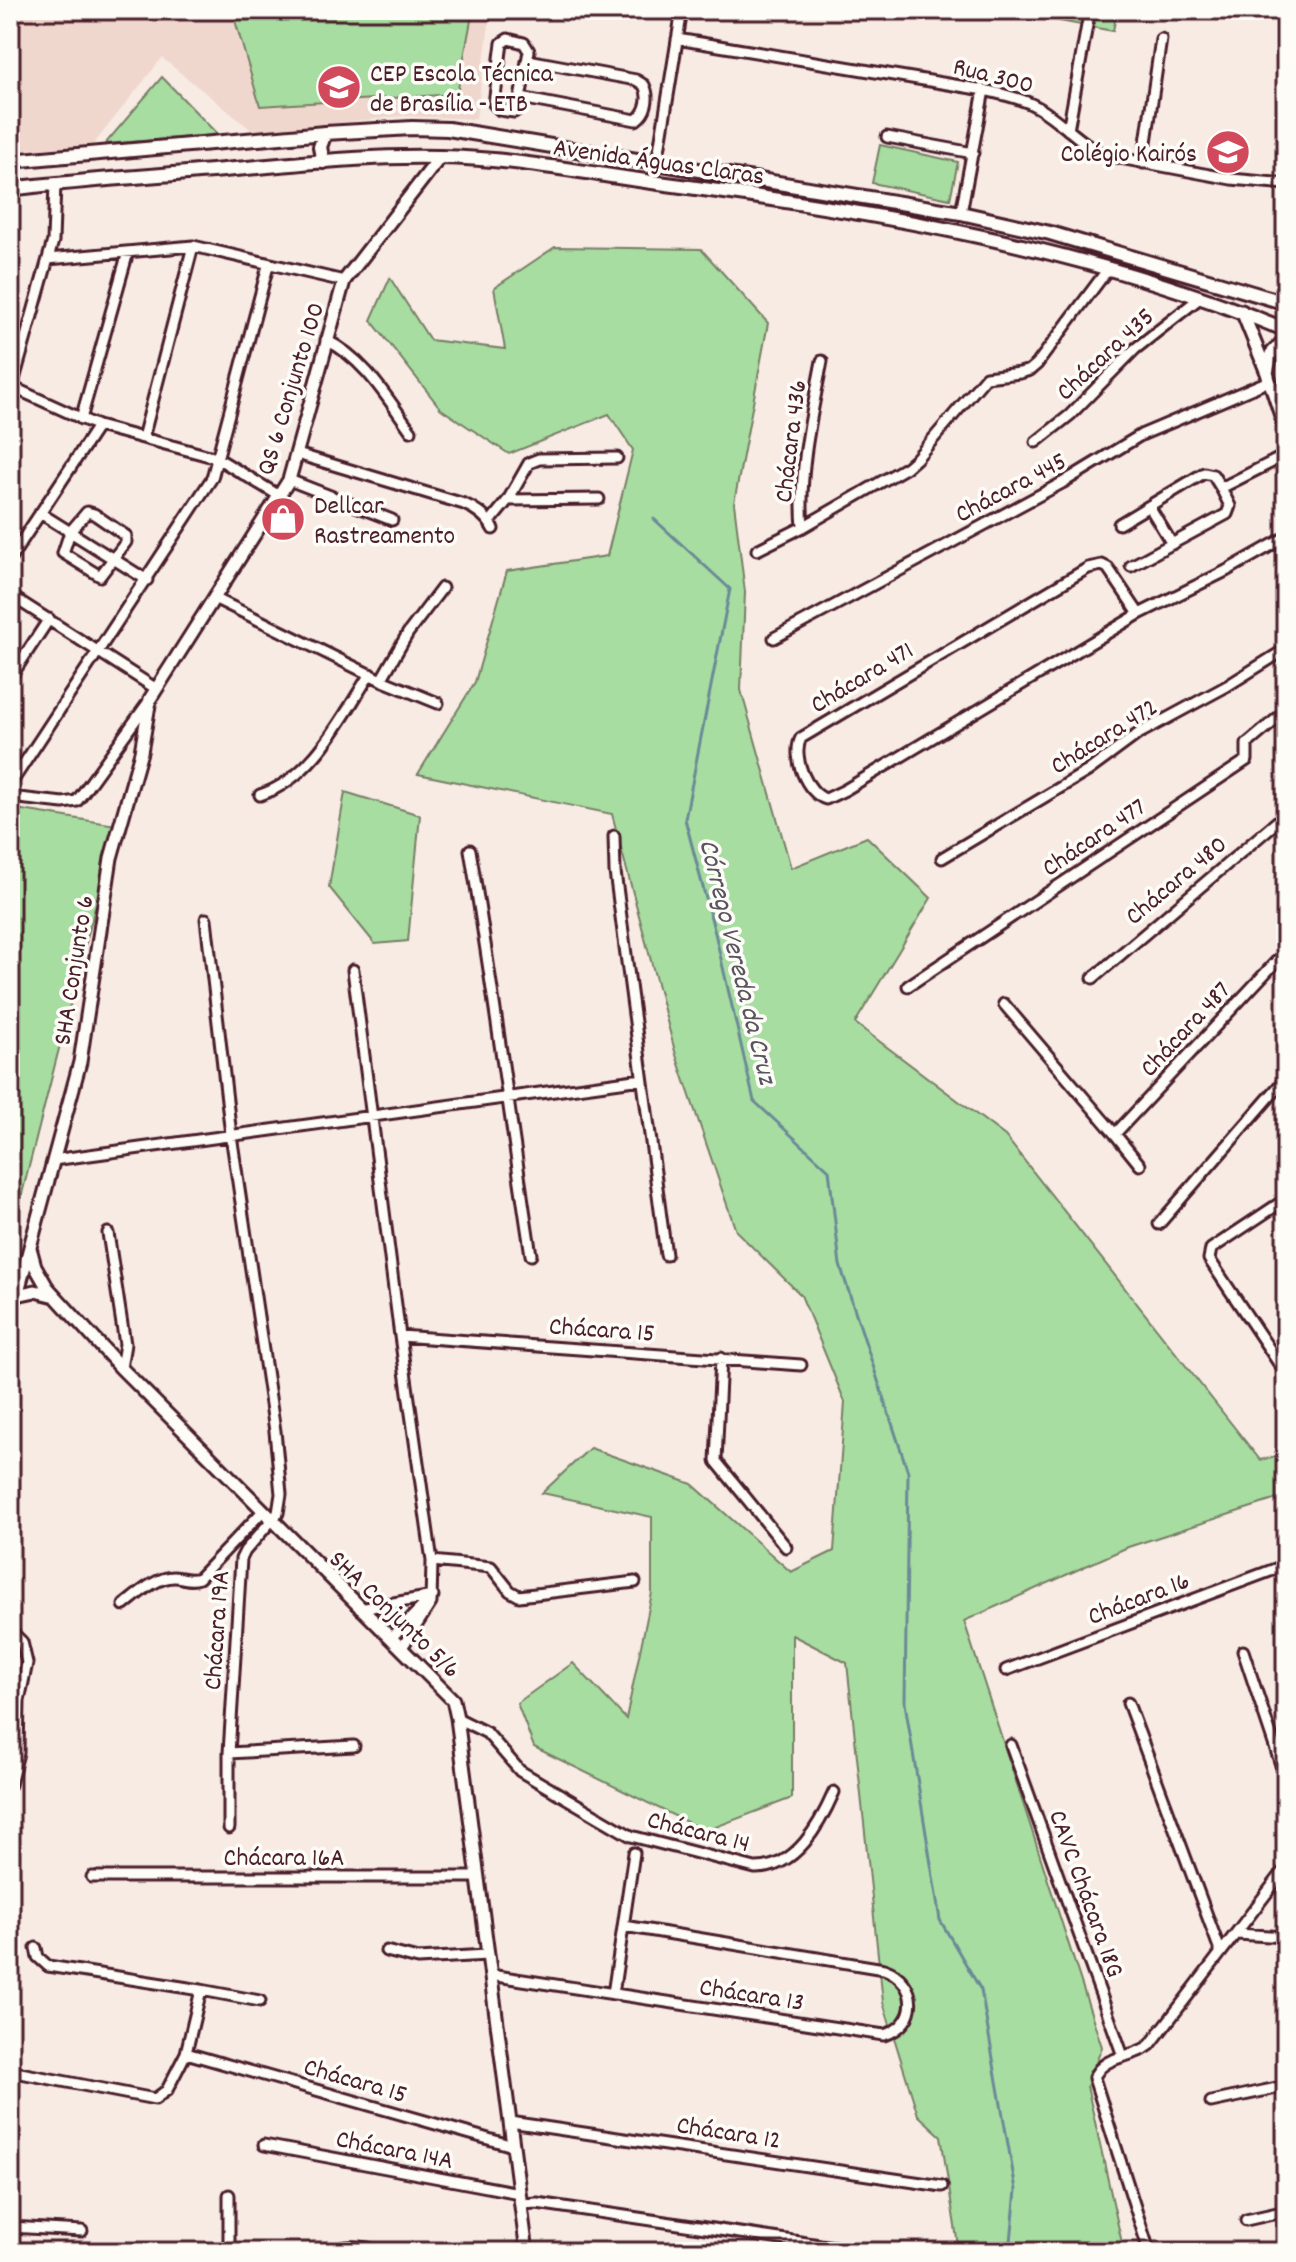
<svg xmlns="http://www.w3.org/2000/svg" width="1296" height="2262" viewBox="0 0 1296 2262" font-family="Dekko,sans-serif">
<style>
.built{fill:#f0d7cd}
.green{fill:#a7dda1;stroke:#787e66;stroke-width:2}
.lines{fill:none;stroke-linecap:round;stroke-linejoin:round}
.stream{stroke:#6b8a96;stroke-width:3}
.minor-casing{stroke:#4a1f2b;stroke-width:15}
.tertiary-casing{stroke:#4a1f2b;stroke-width:17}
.secondary-casing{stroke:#4a1f2b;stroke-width:18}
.minor{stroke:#fdfcf7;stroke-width:9}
.tertiary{stroke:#fdfcf7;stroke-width:11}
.secondary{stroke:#fdfcf7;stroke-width:12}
.labels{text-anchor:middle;stroke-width:7;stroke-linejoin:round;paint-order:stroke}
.poi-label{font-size:26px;fill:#4a1f2b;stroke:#fdfcf7;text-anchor:start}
.street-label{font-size:26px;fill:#4a1f2b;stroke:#fdfcf7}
.water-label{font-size:28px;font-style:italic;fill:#5a5460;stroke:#fdfcf7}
</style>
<rect width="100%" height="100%" fill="#f7ebe4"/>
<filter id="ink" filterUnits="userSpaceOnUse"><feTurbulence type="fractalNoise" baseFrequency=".0125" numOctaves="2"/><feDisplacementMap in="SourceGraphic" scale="16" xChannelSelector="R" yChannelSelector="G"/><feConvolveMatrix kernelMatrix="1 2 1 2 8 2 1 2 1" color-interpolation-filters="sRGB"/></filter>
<g filter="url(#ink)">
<!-- built -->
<path class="built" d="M10,10H491L476,119L404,116L254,132L162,58L92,146L10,151Z"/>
<!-- green -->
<path class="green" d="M232,10H473L457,94L260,106Z
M1002,10H1117L1113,31Z
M162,77L218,135L105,144Z
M880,145L958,162L950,199L872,183Z
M555,247L701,249L768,323L734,503L745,592L741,690L791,868L867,837L931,898L855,1023L1005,1136L1260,1460L1286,1454V1496L1128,1547L964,1621L1102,2047L1087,2086L1124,2252H959L941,2136L918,2115L883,2002L847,1663L792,1635V1798L705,1831L534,1747L517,1703L573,1663L626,1719L652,1593V1517L542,1493L590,1448L692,1484L791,1572L834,1551L845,1402L801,1295L736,1231L676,1055L612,814L418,774L475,682L507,571L607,556L633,450L609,414L509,454L441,409L371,320L390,278L430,340L505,349L494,288Z
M345,792L420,815L408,941L375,944L329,887Z
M10,808L116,825L10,1241Z"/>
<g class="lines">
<!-- stream -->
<path class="stream" d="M654,519L730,589L685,819L715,933L754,1101L829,1170L840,1265L908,1472L905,1703L940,1920L981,1990L1016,2190L1010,2252"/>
<!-- minor casing -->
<g class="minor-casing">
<path id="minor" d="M508,39L524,43L529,51L518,109L514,112L500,110L494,104L502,43Z
M677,39L984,90C1004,95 1022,98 1039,108C1064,123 1082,146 1109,156L1231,179L1286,184
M521,98L636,120C647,112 650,97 644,85L636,80L528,60
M1068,130L1088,20
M887,137L973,153
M657,163L682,10
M1143,163L1161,39
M961,213L984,90
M48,259L193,246L344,281
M326,340C364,358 387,398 411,431
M10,386L98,426L10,559
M12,387L53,241L55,183
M81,419L128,252
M98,426L217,458L278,495
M143,438L193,246
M1036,442L1070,415L1135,349L1201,297
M297,454L464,504C476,509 487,516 493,529
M289,480L392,520
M508,500L599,499
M1149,506L1172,544
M87,512L94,514L126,536V542L100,576L63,553L70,532Z
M40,513L147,580
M490,522L508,500L529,463L539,459L617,458
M1119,524L1204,473L1213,475L1221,488
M803,527C798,472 812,414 822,361
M757,550L803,527L907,467L916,459L986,377L1020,373L1030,370L1037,364L1108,269
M1131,566L1227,514L1230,506L1221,488L1286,455
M10,595L155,688
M214,598L381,680L438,703
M1139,614L1108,568L1102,565L1088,568L801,738C791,756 807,794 826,799L845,790L1139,614L1226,571L1286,537
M774,638L1062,483L1141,435L1269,381
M10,678L49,619
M381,680L408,633L442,588
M10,785L212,478L268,266
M260,795C313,778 341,719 370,674
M10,797L63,803L77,801L150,700
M614,836L615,872L666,1255
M470,850C493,985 510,1120 531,1255
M942,858L1088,771L1138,734L1227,686L1286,649
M206,919L231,1135L275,1431L281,1494L278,1513L245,1551L241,1559L229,1753V1828
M353,970L400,1336L432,1561L431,1603L401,1649
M1093,978L1286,814
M908,986L1247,760V744L1286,711
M1004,1004L1115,1134L1286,951
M1115,1134L1140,1165
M53,1160L642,1079
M1286,1199L1211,1249L1209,1259L1286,1374
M1159,1224L1286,1078
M108,1233L125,1344L121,1368
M10,1319L17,1295
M400,1336L801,1365
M721,1358L716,1461L786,1547
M432,1561L491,1567L510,1591L519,1596L635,1582
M124,1605C138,1594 156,1577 174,1577C184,1577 189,1582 199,1578L263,1511
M360,1609L433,1596
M10,1630L22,1642L27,1663L19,1701L18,1753L10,1785
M391,1638L428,1601
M1243,1651L1286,1780
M1006,1670L1286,1565
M1128,1703L1221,1953
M457,1718L487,1733L520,1771L631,1836L755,1868C796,1869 820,1824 834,1792
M1011,1745L1123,2056
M229,1753L354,1746
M92,1877H476
M1237,1934L1286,1937
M36,1948L38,1957L48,1966L201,1990
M386,1951L418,1959L487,1955
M490,1975L884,2035C921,2024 918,1981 884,1969L624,1926
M613,1994L634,1853
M186,2053L201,1990L260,2001
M10,2071L155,2099L167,2090L186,2053L513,2146
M1211,2102L1286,2086
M510,2122L942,2186
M264,2145L519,2193
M521,2204L537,2203L868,2252
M1246,2220L1286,2211
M10,2227L82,2231
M1149,2251L1094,2078C1103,2054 1133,2059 1150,2045L1286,1868
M229,2252V2195
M322,2252C342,2247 361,2243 380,2252"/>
</g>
<!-- tertiary casing -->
<g class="tertiary-casing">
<path id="tertiary" d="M1242,311L1267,373L1286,431
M1267,373L1271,354L1286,338
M30,1248L35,1266L47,1287L121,1368L453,1700L457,1718L527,2252
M17,1295L80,1062L111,858L141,752L150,699L289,480L344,281L440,157
M17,1295L35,1291L55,1296"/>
</g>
<!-- secondary casing -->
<g class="secondary-casing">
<path id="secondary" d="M10,161L325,133L412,128L448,129L961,213L1050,233L1286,303
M323,162L320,147L325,133
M10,189C81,180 153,176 224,170C295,164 368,155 439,157C513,158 586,173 659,183C872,211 1086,247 1286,330"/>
</g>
<!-- minor -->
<use href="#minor" class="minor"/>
<!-- tertiary -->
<use href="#tertiary" class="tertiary"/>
<!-- secondary -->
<use href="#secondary" class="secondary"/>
</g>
</g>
<!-- icons -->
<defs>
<g id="university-disc" transform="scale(2.3)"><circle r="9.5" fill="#d1495b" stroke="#fdfcf7"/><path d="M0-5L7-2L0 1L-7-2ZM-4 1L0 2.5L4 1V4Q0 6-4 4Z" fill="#fff"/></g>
<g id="school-disc" transform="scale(2.3)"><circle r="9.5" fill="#d1495b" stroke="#fdfcf7"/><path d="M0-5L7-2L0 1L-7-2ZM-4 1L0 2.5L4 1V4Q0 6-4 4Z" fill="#fff"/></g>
<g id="shop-disc" transform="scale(2.3)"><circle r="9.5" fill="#d1495b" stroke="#fdfcf7"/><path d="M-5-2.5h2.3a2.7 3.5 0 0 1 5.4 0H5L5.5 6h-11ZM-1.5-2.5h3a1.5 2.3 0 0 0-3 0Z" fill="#fff"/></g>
</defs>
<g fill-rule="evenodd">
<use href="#university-disc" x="339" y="87"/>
<use href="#school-disc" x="1228" y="152"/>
<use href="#shop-disc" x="283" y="519"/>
</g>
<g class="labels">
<!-- poi labels -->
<g class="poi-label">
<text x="370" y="81">CEP Escola Técnica<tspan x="370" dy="30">de Brasília - ETB</tspan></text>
<text x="1197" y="161" text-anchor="end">Colégio Kairós</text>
<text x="314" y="513">Dellcar<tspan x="314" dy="30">Rastreamento</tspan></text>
</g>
<!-- street labels -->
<g class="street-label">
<text transform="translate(994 74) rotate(14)" y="9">Rua 300</text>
<text transform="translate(659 160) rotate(8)" y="9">Avenida Águas Claras</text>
<text transform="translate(1104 353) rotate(-43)" y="9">Chácara 435</text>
<text transform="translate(289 388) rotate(-73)" y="9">QS 6 Conjunto 100</text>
<text transform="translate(789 441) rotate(-83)" y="9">Chácara 436</text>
<text transform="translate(1010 486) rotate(-28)" y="9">Chácara 445</text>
<text transform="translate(861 676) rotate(-31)" y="9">Chácara 471</text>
<text transform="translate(1103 735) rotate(-32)" y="9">Chácara 472</text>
<text transform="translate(1093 836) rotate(-34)" y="9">Chácara 477</text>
<text transform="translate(1175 879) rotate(-40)" y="9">Chácara 480</text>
<text transform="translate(72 970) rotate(-81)" y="9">SHA Conjunto 6</text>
<text transform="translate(1184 1028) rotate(-47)" y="9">Chácara 487</text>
<text transform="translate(602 1328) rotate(4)" y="9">Chácara 15</text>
<text transform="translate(1138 1597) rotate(-21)" y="9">Chácara 16</text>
<text transform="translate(396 1613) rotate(44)" y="9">SHA Conjunto 5/6</text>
<text transform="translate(215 1630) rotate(-86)" y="9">Chácara 19A</text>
<text transform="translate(699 1830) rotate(14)" y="9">Chácara 14</text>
<text x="284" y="1865">Chácara 16A</text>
<text transform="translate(1088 1893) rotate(70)" y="9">CAVC Chácara 18G</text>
<text transform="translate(752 1993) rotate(9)" y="9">Chácara 13</text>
<text transform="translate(356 2079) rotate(16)" y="9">Chácara 15</text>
<text transform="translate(729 2131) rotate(9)" y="9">Chácara 12</text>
<text transform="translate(395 2148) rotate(11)" y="9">Chácara 14A</text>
</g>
<!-- water labels -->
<g class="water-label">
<text transform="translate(740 961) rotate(76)" y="10">Córrego Vereda da Cruz</text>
</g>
</g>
<!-- margin -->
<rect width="1296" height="2262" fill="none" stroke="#fdfcf7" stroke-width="40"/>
<rect x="20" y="20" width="1256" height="2222" fill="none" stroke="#4a1f2b" stroke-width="3" filter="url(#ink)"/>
</svg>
